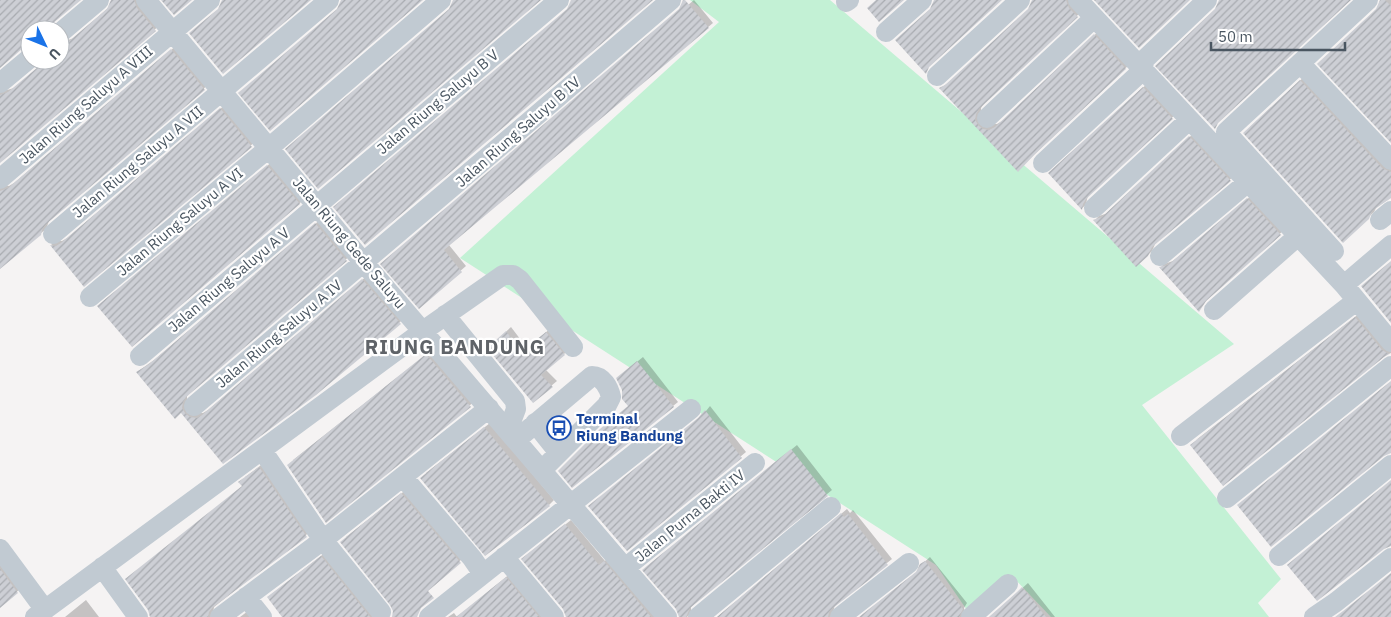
<svg xmlns="http://www.w3.org/2000/svg" width="1391" height="617" viewBox="0 0 1391 617" font-family="'IBM Plex Sans',sans-serif">
<style>
.green{fill:#c3f1d5}
.shadow{fill:#0003}
.building{fill:url(#building-hatch)}
.lines{fill:none;stroke-linecap:round;stroke-linejoin:round}
.minor{stroke:#c1cad2;stroke-width:20}
.labels{text-anchor:middle;stroke-width:4.5;stroke-linejoin:round;paint-order:stroke}
.street-label{font-size:15px;fill:#4a5661;stroke:#fff}
.transit-label{font-size:15px;font-weight:bold;fill:#164399;stroke:#fff;text-anchor:start}
.district-label{font-size:20px;font-weight:bold;letter-spacing:1px;fill:#5f6368;stroke:#fff}
</style>
<defs>
<pattern id="building-hatch" width="6" height="6" patternUnits="userSpaceOnUse" patternTransform="scale(1.25)"><rect width="6" height="6" fill="#cdcfd5"/><path d="M-1 1l2-2M0 6l6-6M5 7l2-2" fill="none" stroke="#a8abb0"/></pattern>
</defs>
<rect width="100%" height="100%" fill="#f5f3f3"/>
<!-- green -->
<path class="green" d="M690,0H830L1234,344L1142,405L1281,579L1258,603L1269,617H1051L1012,576L969,613L936,565L460,258L719,22Z"/>
<!-- shadow -->
<path class="shadow" d="M112,0H141L160,25L0,162V89L7,90L14,88L40,66L43,60H60V39L68,40L74,38L109,7Z
M694,0L713,23L449,245L466,266L419,307L382,264Z
M1033,0H1074L1082,11L984,103L981,108V115L990,124H997L1002,121L1100,30L1131,63L1018,170L941,88L952,80L1030,8Z
M1381,0H1391V141L1378,8Z
M177,45L209,84L49,221L46,229L40,234L0,268V184L9,186L14,183Z
M1306,75L1391,165V196L1377,206L1374,212L1343,241L1250,127Z
M1148,83L1176,114L1089,194L1087,199L1086,205L1082,208L1050,173Z
M226,104L256,141L84,285L51,245L56,241H62L67,238Z
M1194,133L1234,176L1156,242L1152,251L1148,255L1095,220L1099,216L1108,213Z
M273,161L304,199L299,204L104,301Z
M1252,195L1284,230L1209,297L1199,310L1160,268L1164,264L1173,261Z
M321,219L351,255L190,392L187,396V402L196,413H203L208,410L368,275L405,318L223,462L181,411L137,372L154,360Z
M1360,313L1391,348V353L1196,440Z
M511,327L527,348L551,328L569,350L545,369L557,381L533,401L494,343Z
M432,350L475,401L326,521L293,460Z
M643,357L678,402L673,406L623,390L617,378Z
M710,406L746,452L627,550L702,416Z
M490,423L554,500L549,505L426,473Z
M797,445L832,490L694,604L691,607V613L687,617H680V614L649,565Z
M264,463L311,531L214,607L213,613L214,617H150L243,486L245,477Z
M407,489L465,557L394,610L346,537Z
M847,509L850,513L853,510L892,559L835,604L833,613L834,617H717Z
M571,520L605,561L609,557L660,617H567L564,609L528,554Z
M326,552L380,617H284L268,597Z
M930,557L967,603L964,608L965,617H860L918,571L921,565Z
M0,559L21,588L0,607Z
M511,573L548,617H448L454,613L457,617Z
M1028,583L1055,617H990Z
M86,600L99,617H65Z
M248,611L252,617H240Z"/>
<!-- building -->
<path class="building" d="M0,0H81L52,24L49,30H30V46L22,49L0,68Z
M111,0H134L137,8L156,31L0,163V95L8,92L38,67L41,60H60V45L68,42L107,9Z
M161,0H192L174,15Z
M222,0H311L223,74L189,33L218,9Z
M341,0H423L270,131L238,93L337,9Z
M453,0H541L318,189L285,149L449,9Z
M571,0H653L365,245L333,207L567,9Z
M683,0H685L709,28L444,250L462,272L419,309L380,264L679,9Z
M876,0H904L879,22L867,8Z
M934,0H1002L929,67L926,74L895,40L930,9Z
M1032,0H1066L1069,8L1078,17L979,109L976,114L975,120L979,126L983,129L989,130L995,127L1094,34L1126,69L1035,154L1018,172L939,88L945,85L1028,9Z
M1094,0H1190L1139,48Z
M1219,0H1351L1218,123L1215,129L1155,66L1215,9Z
M1380,0H1385L1391,6V143L1317,64L1376,9Z
M171,49L205,90L45,225L42,230L41,235L0,269V191L8,188Z
M1300,80L1382,168L1391,172V198L1372,211L1369,219L1343,243L1243,133Z
M1143,87L1173,119L1086,199L1083,204L1082,210L1048,173Z
M220,108L252,147L84,287L50,245L56,246L61,243Z
M1189,136L1231,181L1152,247L1148,256L1136,267L1093,220L1102,217Z
M267,165L300,204L132,347L97,306Z
M1247,198L1281,235L1206,301L1199,312L1159,267L1168,265Z
M315,223L347,261L186,397L183,402L182,408L185,413L190,417L197,418L202,415L362,279L401,324L316,395L223,464L181,413L175,419L136,372L148,365Z
M1391,261V323L1361,286Z
M1355,317L1382,350L1389,354L1384,357L1223,486L1190,445Z
M506,331L521,352L546,332L565,355L541,375L553,387L533,403L487,348Z
M426,354L471,407L326,523L287,465Z
M637,361L674,407L572,488L558,471L600,429L628,406L622,399V390L616,378Z
M1391,381V453L1384,456L1271,547L1237,505Z
M705,410L742,458L627,551L588,506L698,418Z
M484,427L550,506L485,556L420,478Z
M791,449L828,496L690,608L686,617H679L676,609L642,570Z
M259,467L307,537L213,607L209,612L208,617H150L148,610L125,579L242,486L238,482Z
M1391,480V546L1384,549L1317,601L1287,565Z
M401,493L461,563L428,591L434,598L421,608L417,617H392L393,611L390,605L340,542Z
M841,513L844,517L848,514L888,565L833,608L829,612L828,617H717Z
M565,524L599,565L604,561L651,617H566L563,609L521,559Z
M321,556L370,617H282L267,597Z
M925,561L963,609L959,617H859L916,572L920,564Z
M0,569L18,593L0,608Z
M1391,573V617H1335L1343,611Z
M506,577L539,617H456Z
M1022,587L1046,617H989L1017,592Z"/>
<g class="lines">
<!-- minor -->
<path class="minor" d="M146,0L364,263L667,617
M1078,0L1344,285L1391,342
M846,2L849,0
M886,32L922,0
M60,33L99,0
M1300,63L1391,160
M937,76L1020,0
M0,83L30,58
M987,118L1094,18
M1043,163L1143,70L1144,60L1207,0
M0,179L210,0
M1094,208L1189,120
M1380,220L1391,211
M53,234L329,0
M1334,251L1226,132L1368,0
M1160,256L1248,182
M1344,285L1391,245
M90,297L270,147L441,0
M1214,310L1298,236
M445,315L515,401L516,409L508,430
M140,356L559,0
M194,406L537,115L671,0
M535,423L559,453
M1181,436L1356,301
M516,440L592,376C603,376 609,388 611,397L607,405L542,470
M262,450L323,540L381,612
M403,477L472,558L483,574
M1227,498L1391,366
M0,549L45,610
M1279,556L1391,465
M504,557L554,617
M102,567L138,617
M625,568L755,463
M246,597L262,617
M35,617L423,331L503,275H513L520,280L573,347
M220,617L323,540L489,408
M429,617L691,409
M698,617L831,507
M840,617L909,563
M971,617L1008,584
M1314,617L1336,602L1391,558"/>
</g>
<!-- icons -->
<defs>
<g id="bus-ring" transform="scale(1.25)"><circle r="9.5" fill="#fff" stroke="#1a4fb4" stroke-width="1.5"/><path d="M-5-6H5V4H4V6H2V4H-2V6H-4V4H-5ZM-3.5-4V0h7V-4ZM-3.5 1.2v1.5H-2V1.2ZM2 1.2v1.5H3.5V1.2Z" fill="#1a4fb4"/></g>
</defs>
<g fill-rule="evenodd">
<use href="#bus-ring" x="559" y="428"/>
</g>
<g class="labels">
<!-- street labels -->
<g class="street-label">
<text transform="translate(438 102) rotate(-40)" y="5">Jalan Riung Saluyu B V</text>
<text transform="translate(86 105) rotate(-41)" y="5">Jalan Riung Saluyu A VIII</text>
<text transform="translate(518 132) rotate(-41)" y="5">Jalan Riung Saluyu B IV</text>
<text transform="translate(138 162) rotate(-40)" y="5">Jalan Riung Saluyu A VII</text>
<text transform="translate(180 222) rotate(-40)" y="5">Jalan Riung Saluyu A VI</text>
<text transform="translate(349 243) rotate(50)" y="5">Jalan Riung Gede Saluyu</text>
<text transform="translate(229 280) rotate(-40)" y="5">Jalan Riung Saluyu A V</text>
<text transform="translate(279 334) rotate(-40)" y="5">Jalan Riung Saluyu A IV</text>
<text transform="translate(690 516) rotate(-39)" y="5">Jalan Purna Bakti IV</text>
</g>
<!-- transit labels -->
<g class="transit-label">
<text x="576" y="424">Terminal<tspan x="576" dy="17">Riung Bandung</tspan></text>
</g>
<!-- district labels -->
<g class="district-label">
<text x="455" y="354">RIUNG BANDUNG</text>
</g>
</g>
<!-- north arrow -->
<g transform="translate(45 45) rotate(133)"><circle r="24" fill="#ffffff" stroke="#b7bbc0"/>
<path d="M0-4L9 19L0 12L-9 19Z" fill="#1a73e8"/>
<text y="-8" font-size="14" font-weight="bold" text-anchor="middle" fill="#4a5661">U</text>
</g>
<!-- scale -->
<path d="M1211 42v8h134v-8" fill="none" stroke="#4a5661" stroke-width="2.5"/>
<text x="1218" y="42" font-size="15" fill="#4a5661" stroke="#ffffff" stroke-width="4" paint-order="stroke">50 m</text>
</svg>
